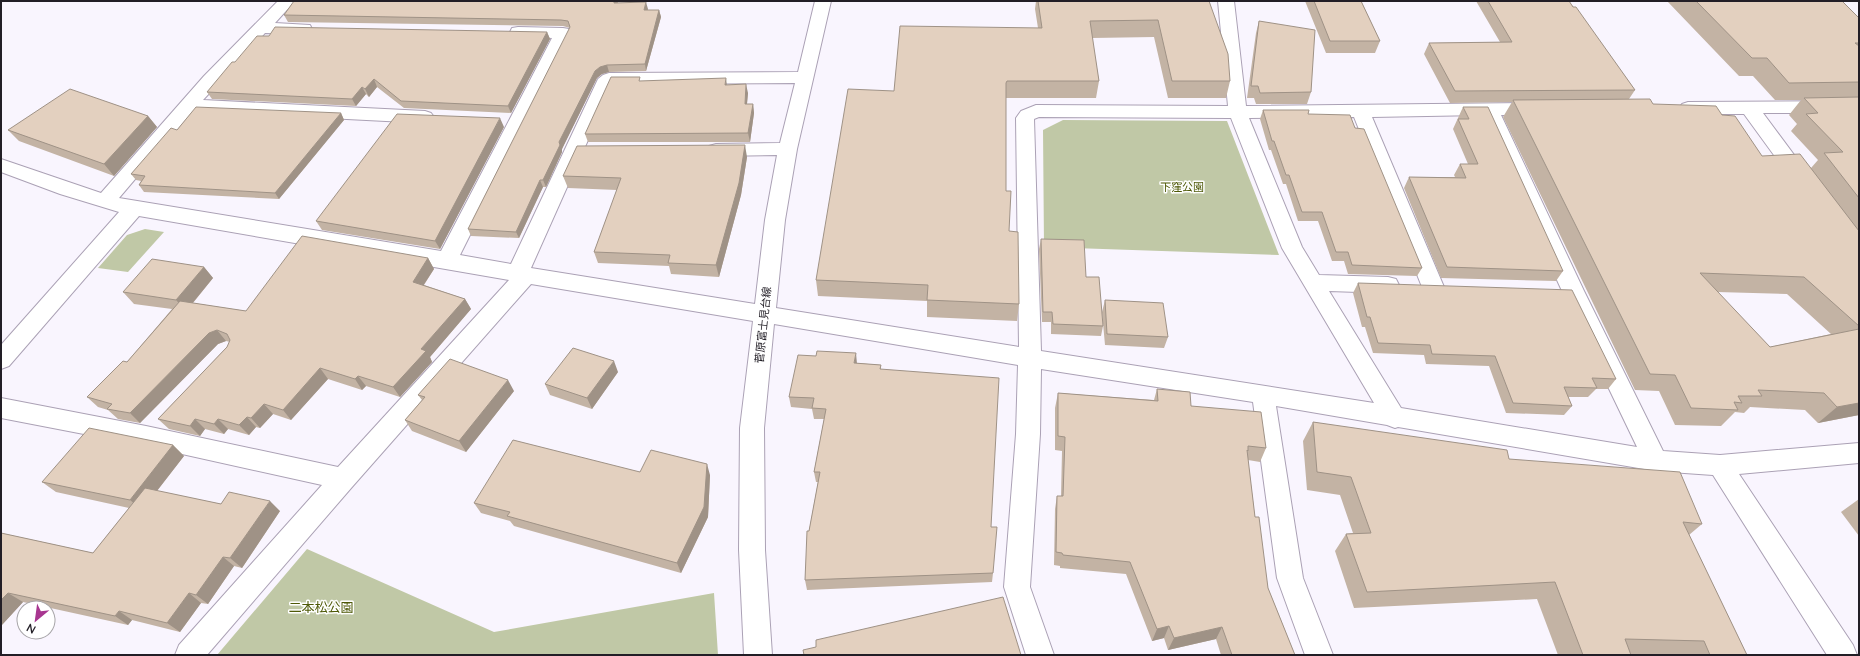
<svg xmlns="http://www.w3.org/2000/svg" width="1860" height="656" viewBox="0 0 1860 656" font-family="Lato,'Noto Sans JP',sans-serif">
<style>
.green{fill:#c0c8a6}
.lines{fill:none;stroke-linecap:round;stroke-linejoin:round}
.minor-casing{stroke:#aba1b5;stroke-width:2}
.minor{fill:#fff;fill-rule:evenodd}
.wall{fill:#c3b3a4;fill-rule:evenodd}
.shaded-wall{fill:#9f9286}
.building{fill:#e3d0bf;stroke:#9f9286}
.labels{text-anchor:middle;stroke-width:3;stroke-linejoin:round;paint-order:stroke}
.park-label{font-size:11px;fill:#4e5907;stroke:#fff}
.street-label{font-size:11px;fill:#221e26;stroke:#fff}
.near-park-label{font-size:13px;fill:#4e5907;stroke:#fff}
</style>
<rect width="100%" height="100%" fill="#f9f5fe"/>
<!-- green -->
<path class="green" d="M1063,120L1227,121L1279,255L1044,247L1043,130Z
M145,229L164,232L128,272L98,268L127,235Z
M307,549L494,632L714,593L718,655H217Z"/>
<g class="lines">
<!-- minor casing -->
<g class="minor-casing">
<path id="minor" d="M278,1H295L275,23L310,25L312,29L310,33L304,34L265,33L203,100L425,111L431,113L434,117L431,121L425,123L193,111L119,198L441,251L552,38L512,36L510,32L512,28L518,27L563,28L569,29L571,33L460,255L511,264L598,79L603,75L609,73L798,72L815,1H831L797,149L785,220L776,308L1019,347L1016,118L1021,111L1036,105L1228,106L1218,1H1234L1246,106L1538,103L1544,105L1547,109L1544,113L1538,115H1501L1584,291L1663,451L1720,455L1859,443V463L1739,474L1853,645L1857,655H1827L1713,475L1656,471L1398,427L1395,428L1387,425L1276,406L1303,578L1333,655H1305L1277,578L1253,402L1041,369L1040,434L1030,587L1054,655H1026L1004,587L1016,434L1018,365L774,324L764,428L765,550L772,655H744L739,550L740,428L753,321L531,284L352,487L207,655H175L179,645L322,485L146,446L1,418V398L146,426L338,467L509,280L139,216L9,366L1,369V345L119,212L60,194L1,172V159L101,193L204,76ZM795,83L780,143L716,144L709,146L707,150L709,154L716,156L777,155L765,220L755,304L531,268L613,84ZM1482,115L1562,291L1637,447L1401,408L1329,291L1388,293L1396,291L1399,285L1396,279L1388,277L1319,275L1302,247L1249,118L1354,117L1422,287L1425,293L1433,295L1441,293L1444,287L1372,117ZM1039,117L1231,118L1282,248L1374,403L1041,351L1034,119Z
M1859,101V113H1763L1812,179L1809,184L1802,186L1795,184L1744,114H1688L1682,112L1679,108L1682,104L1688,102Z"/>
</g>
<!-- minor -->
<use href="#minor" class="minor"/>
</g>
<!-- wall -->
<path class="wall" d="M618,1V3L648,9L647,10H659L661,17L646,71L609,72L602,74L597,78L562,149V152L546,187H543L519,238L471,236L468,229L570,28L563,26L288,22L284,15Z
M1036,1H1209L1230,81L1226,98H1168L1154,37L1092,38L1099,81L1096,98H1006V191L1009,231L1019,304L1017,321L927,317V301L818,296L816,280L894,91L1038,28L1035,9Z
M1305,1H1361L1380,41L1375,53H1326Z
M1476,1H1569L1635,90L1629,99L1653,104L1722,115L1762,156L1811,168L1818,160L1791,131L1797,124L1789,115L1801,100H1775L1753,76H1739L1667,1H1842L1859,18V415L1818,423L1805,410L1750,407L1744,413L1735,412L1721,426L1675,425L1659,391L1635,390L1503,117L1512,102L1450,103L1424,54L1429,43L1500,42ZM1717,292L1787,294L1831,334L1770,347Z
M1259,21L1311,92L1307,104H1256L1254,98H1247L1256,33Z
M547,32L550,39L511,113L404,108L377,87L369,97L366,94L356,106L212,99L207,92L269,36Z
M641,81L727,85L748,93L747,104H753L754,113L750,142H588L585,134Z
M1463,107L1563,271L1556,281L1441,278L1404,188L1409,177H1455L1454,175L1460,164H1468L1453,129Z
M1263,110L1308,114L1355,128L1422,268L1417,276L1348,274L1344,261H1332L1318,221H1298L1286,184H1283L1271,150H1269L1260,119Z
M341,113L344,120L279,199L144,192L139,185L141,181L136,180L131,174L177,130Z
M148,116L157,127L114,176L19,141L8,130Z
M504,127L440,249L322,230L316,221Z
M747,157L741,195L719,277L671,274L669,266L598,263L594,252L617,190L568,188L563,176Z
M1041,239L1086,277L1103,326L1101,336L1051,334V322H1042L1039,249Z
M428,258L434,269L424,285L465,299L471,309L430,357L432,362L400,397L366,386L362,390L328,379L291,420L273,414L260,428L256,427L249,435L228,429L224,434L205,429L200,436L169,429L158,419L227,347L230,342L226,341L218,344L140,423L118,419L108,410L98,407L87,397L127,362L172,309L134,304L123,292L204,267L213,278L193,303L246,311Z
M1358,283L1616,379L1608,389H1596L1588,397H1568L1572,406L1564,415L1506,413L1489,366L1426,364L1424,355L1373,353L1365,327H1362L1353,293Z
M1105,300L1168,337L1164,348L1105,345L1102,312Z
M857,363L881,365V369L991,527L993,573L992,582L807,590L805,580L809,531L818,482H816L814,472L824,419H814L812,409L791,407L789,397Z
M618,372L592,409L550,395L545,384Z
M1157,389L1191,406L1266,448L1260,462L1248,460L1255,517L1268,588L1295,655H1221L1216,639L1168,650L1164,638L1152,641L1126,574L1060,568V566L1054,565L1055,509L1057,496H1061L1062,451L1055,450V408L1058,393L1154,400Z
M514,391L466,452L412,431L405,420L422,400L418,395Z
M1313,422L1509,459L1702,524L1689,535L1747,655H1558L1537,599L1354,608L1335,551L1346,534L1353,533L1340,495L1307,490L1303,441Z
M173,445L184,456L157,491L221,504L280,511L242,568L234,566L208,604L201,603L180,632L132,620L128,625L23,602L1,626V533L93,553L129,508L56,492L42,482Z
M640,472L710,475L708,517L681,573L514,526L510,521L481,513L474,503Z
M1859,499V536L1841,512Z"/>
<!-- shaded-wall -->
<path class="shaded-wall" d="M614,1H618L616,10L614,3Z
M646,2L648,9L646,17L644,10Z
M659,10L661,17L646,71L645,64Z
M547,32L550,39L511,113L508,106Z
M607,65L609,72L602,74L597,78L562,149V152L546,187L543,180L559,142L595,71L600,67Z
M726,78L727,86L725,85Z
M374,79L377,87L369,97L365,89Z
M746,84L748,93L746,113L745,104Z
M362,87L366,94L356,106L352,99Z
M753,104L754,113L750,142L748,133Z
M341,113L344,120L279,199L275,193Z
M148,116L157,127L114,176L104,164Z
M500,118L504,127L440,249L435,241Z
M745,145L747,157L741,195L719,277L716,265Z
M540,180L543,187L519,238L516,232Z
M428,258L434,269L419,292L413,282Z
M204,267L213,278L186,311L176,300Z
M465,299L471,309L430,357L432,362L400,397L393,387L421,349Z
M217,330L226,341L218,344L140,423L130,413L209,333Z
M856,353L857,364L854,363Z
M614,361L618,372L592,409L587,398Z
M320,368L328,379L291,420L283,410Z
M358,376L366,386L362,390L355,379Z
M508,380L514,391L466,452L459,441Z
M1859,403V415L1818,423L1837,407Z
M264,404L273,414L260,428L251,418Z
M247,417L256,427L249,435L239,425Z
M195,419L205,429L200,436L190,426Z
M218,419L228,429L224,434L214,424Z
M173,445L184,456L142,510L130,500Z
M707,464L710,475L708,517L681,573L677,563Z
M270,501L280,511L242,568L230,558Z
M223,557L234,566L208,604L196,595Z
M8,593L23,602L1,626V600Z
M189,593L201,603L180,632L167,623Z
M119,611L132,620L128,625L115,616Z
M1169,626L1164,638L1152,641L1157,629Z
M1222,627L1216,639L1168,650L1174,638Z"/>
<!-- building -->
<path class="building" d="M294,1H614V3L646,2L644,10H659L645,64L607,65L600,67L595,71L559,142L560,145L543,180H540L516,232L468,229L570,27L568,21L561,20L284,15Z
M1038,1H1209L1228,54L1230,81H1172L1158,20L1090,21L1099,81H1007L1006,83V191H1011L1009,231L1018,232L1019,304L927,300L928,285L816,280L848,89L894,91L900,26L1042,28Z
M1314,1H1361L1380,41H1330Z
M1488,1H1569L1573,7H1576L1635,90L1455,91L1429,43L1512,42Z
M1696,1H1842L1859,18V43H1855L1859,46V82L1789,83L1767,58H1752Z
M1259,21L1315,30L1311,92L1260,93L1258,86H1251Z
M275,27L547,32L508,106L401,101L374,79L365,89L362,87L352,99L207,92L232,62H235L257,36H269Z
M611,77H640L639,81L726,78L725,85L746,84L745,104H753L748,133L585,134Z
M70,89L148,116L104,164L8,130Z
M1859,97V198L1824,153L1843,152L1806,114L1818,113L1804,98Z
M1650,99L1653,104L1716,106L1722,115L1735,116L1762,156L1800,154L1859,231V326L1804,277L1700,273L1770,347L1859,329V403L1837,407L1824,393L1758,390L1762,396H1738L1742,403L1734,402L1738,410L1691,408L1675,375L1650,374L1513,100Z
M196,107L341,113L275,193L139,185L145,176L131,174L171,128L177,130Z
M1463,107H1488L1563,271L1447,267L1409,177L1466,178L1460,164H1478L1458,119H1469Z
M1263,110H1309L1308,114L1350,115L1355,128L1364,129L1422,268L1352,265L1348,252H1336L1322,212H1302L1289,175H1286L1274,141H1272Z
M397,114L500,118L435,241L316,221Z
M745,145L739,183L716,265L668,263L670,255L594,252L621,178L563,176L577,146Z
M302,236L428,258L413,282L465,299L421,349L426,351L393,387L358,376L355,379L320,368L283,410L264,404L251,418L247,417L239,425L218,419L214,424L195,419L190,426L158,419L227,347L230,340L227,334L217,330L209,333L130,413L107,409L112,404L87,397L123,361L127,362L180,301L246,311Z
M1041,239L1084,240L1086,277H1099L1103,326L1053,324L1052,312H1043Z
M152,259L204,267L176,300L123,292Z
M1358,283L1572,290L1616,379L1592,378L1597,388L1564,387L1572,406L1513,403L1495,356L1432,354L1430,345L1378,343L1370,317H1367Z
M1105,300L1163,303L1168,337L1107,334Z
M573,348L614,361L587,398L545,384Z
M817,351L856,353L854,363L881,365L880,369L999,378L991,527H997L993,573L805,580L807,531H809L820,472H814L826,409L812,408L814,398L789,397L798,355L816,356Z
M450,359L508,380L459,441L405,420L425,397L418,395Z
M1157,389L1190,392L1191,406L1261,412L1266,448L1248,446V451L1247,450L1255,517H1259L1268,588L1295,655H1232L1222,627L1174,638L1169,626L1157,629L1130,562L1063,555L1062,553L1056,552L1057,496H1063L1065,437L1058,436V393L1158,401Z
M1313,422L1507,450L1509,459L1680,472L1702,524L1683,522L1747,655H1710L1704,641L1625,639L1631,655H1583L1555,582L1367,592L1346,534L1371,533L1351,477L1317,472Z
M89,428L173,445L130,500L42,482Z
M513,440L640,472L651,450L707,464L704,507L677,563L507,516L510,512L474,503Z
M145,488L221,504L229,492L270,501L230,558L223,557L196,595L189,593L167,623L119,611L115,616L8,593L1,600V533L93,553Z
M1003,597L1021,655H804L803,650L816,647V640Z"/>
<g class="labels">
<!-- park labels -->
<g class="park-label">
<text x="1182" y="191">下窪公園</text>
</g>
<!-- street labels -->
<g class="street-label">
<text transform="translate(763 325) rotate(-84)" y="4">菅原富士見台線</text>
</g>
<!-- near-park labels -->
<g class="near-park-label">
<text x="321" y="612">二本松公園</text>
</g>
</g>
<!-- border -->
<rect width="1860" height="656" fill="none" stroke="#221e26" stroke-width="4"/>
<!-- north arrow -->
<g transform="translate(36 620) rotate(209)"><circle r="19" fill="#ffffff" stroke="#a7a5a8"/>
<path d="M0-3L7 15L0 10L-7 15Z" fill="#a83690"/>
<text y="-6" font-size="11" font-weight="bold" text-anchor="middle" fill="#221e26">N</text>
</g>
</svg>
